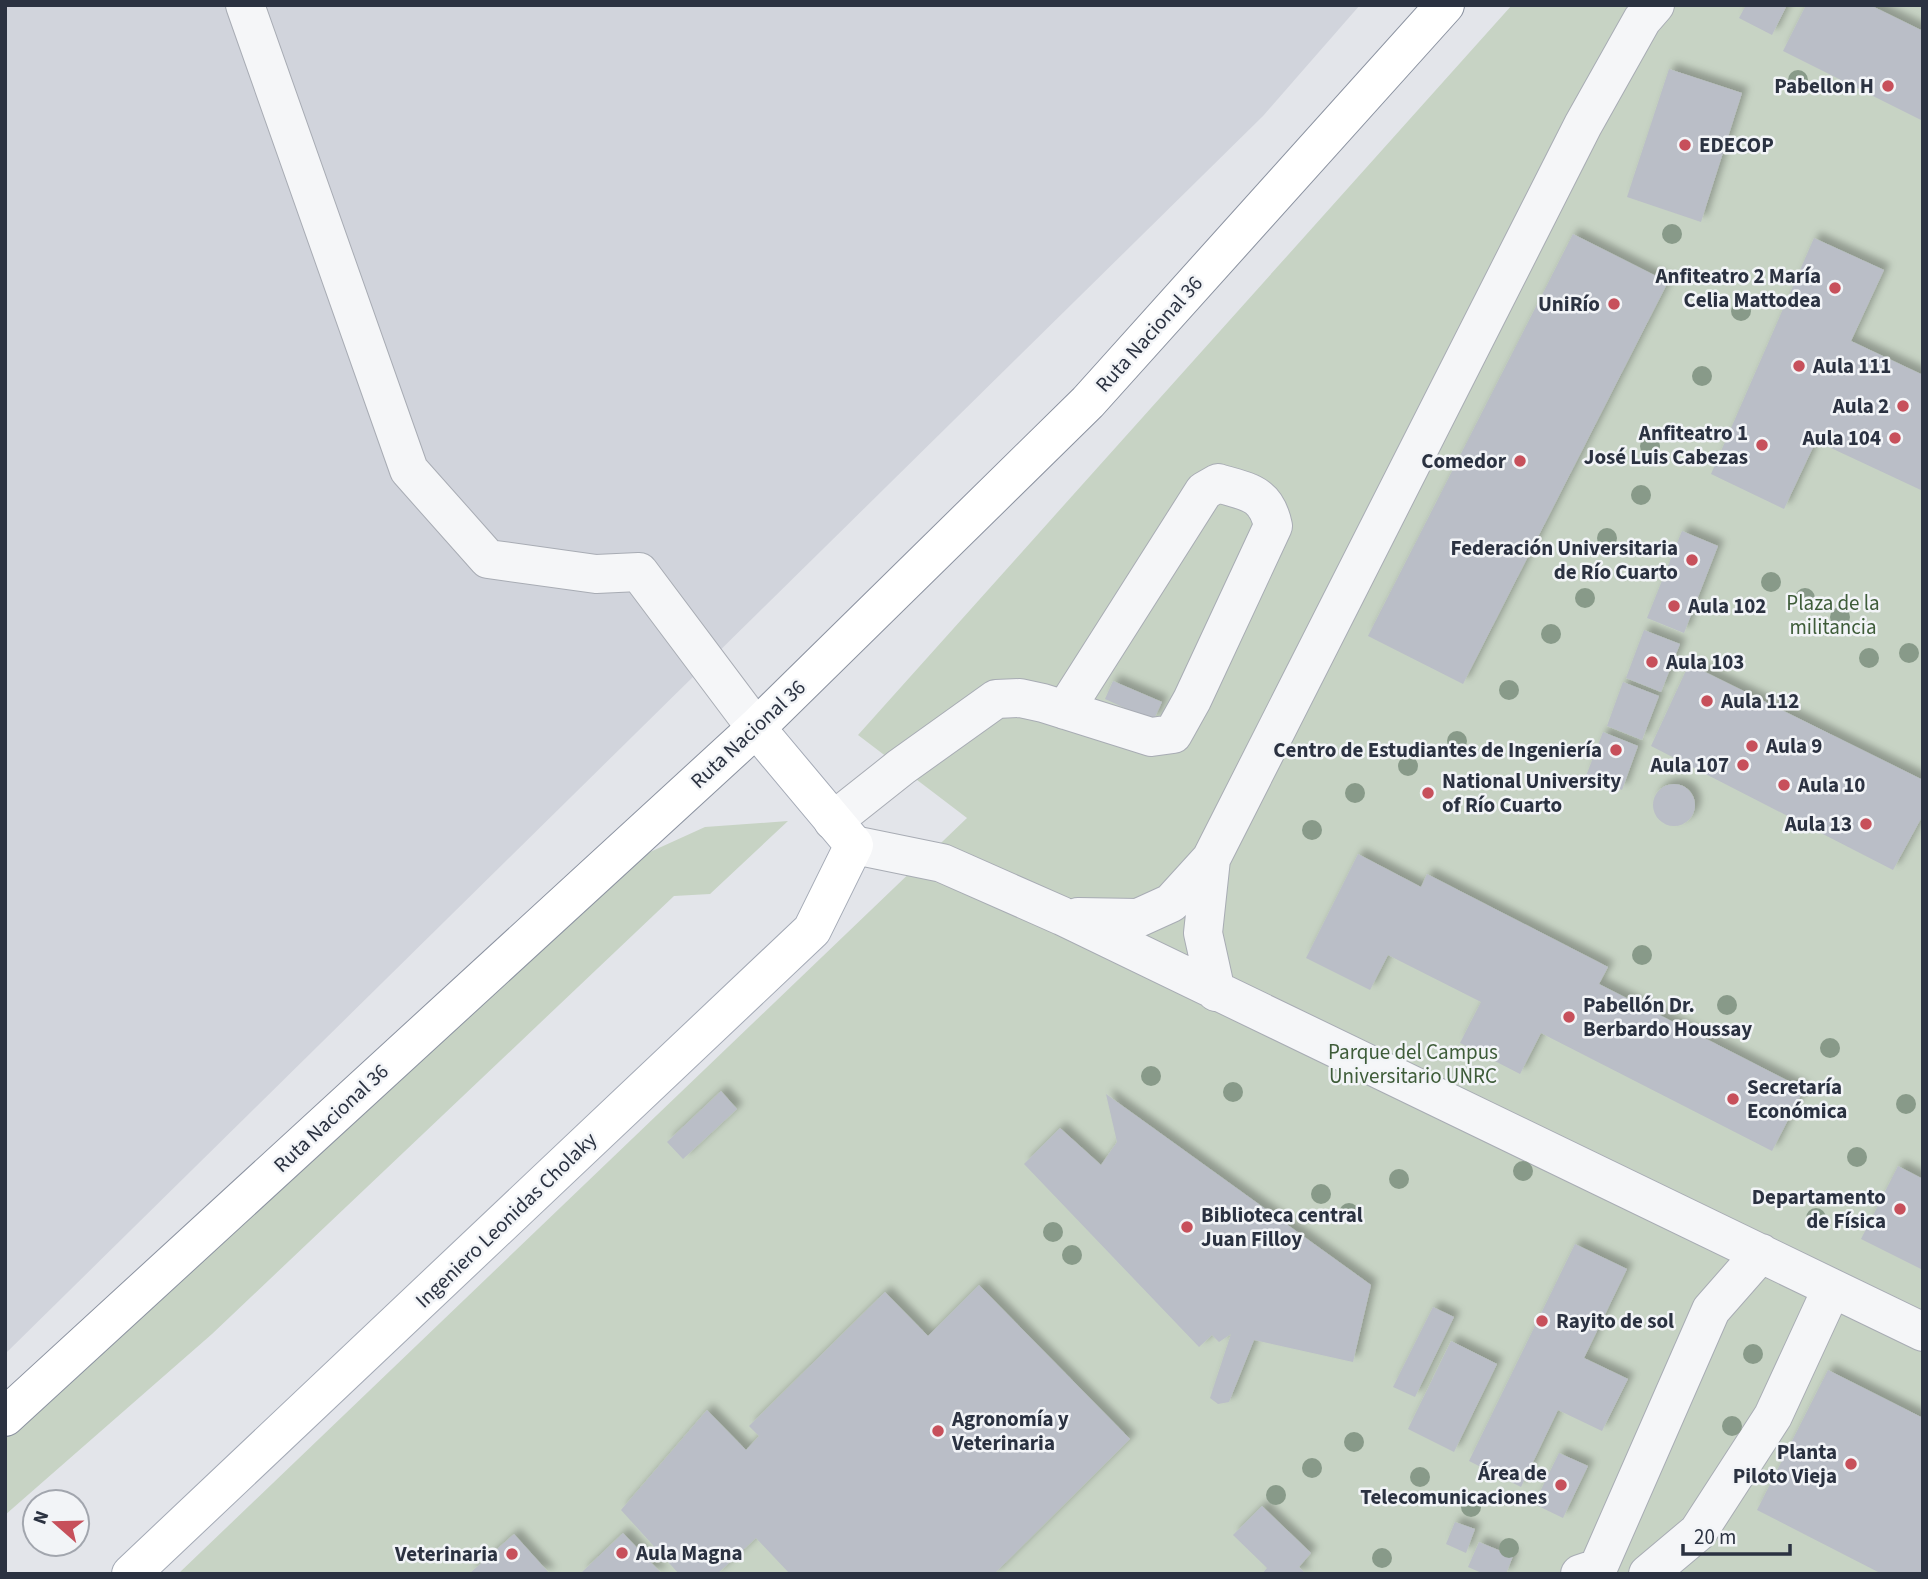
<svg xmlns="http://www.w3.org/2000/svg" width="1928" height="1579" viewBox="0 0 1928 1579" font-family="'Source Sans 3',sans-serif">
<style>
.built{fill:#d1d4dc}
.green{fill:#c7d3c4}
.building{fill:#babec7;filter:url(#shadow)}
.lines{fill:none;stroke-linecap:round;stroke-linejoin:round}
.minor-casing{stroke:#a8acb4;stroke-width:40}
.major-casing{stroke:#a3a9b5;stroke-width:40}
.highway-casing{stroke:#8b92a0;stroke-width:40}
.minor{stroke:#f5f6f8;stroke-width:38}
.major{stroke:#fff;stroke-width:38}
.highway{stroke:#fff;stroke-width:38}
.tree{fill:#889a89}
.poi-dot{fill:#c7505b;stroke:#f2f4f7;stroke-width:2.5}
.labels{text-anchor:middle;stroke-width:5;stroke-linejoin:round;paint-order:stroke}
.poi-label{font-size:21px;font-weight:bold;fill:#2b3241;stroke:#f2f4f7;text-anchor:end}
.street-label{font-size:21px;fill:#2b3241;stroke:#f2f4f7}
.park-label{font-size:21px;fill:#3e5c39;stroke:#f2f4f7}
</style>
<defs>
<filter id="shadow"><feDropShadow dx="6" dy="-6" stdDeviation="3.5" flood-color="#0004"/></filter>
</defs>
<rect width="100%" height="100%" fill="#e3e5ea"/>
<!-- built -->
<path class="built" d="M5,5H1360L1263,116L5,1354Z"/>
<!-- green -->
<path class="green" d="M1512,5H1923V1574H178L967,818L858,735Z
M788,821L710,894L674,896L212,1334L5,1515V1438L524,960L650,852L705,827Z"/>
<!-- building -->
<path class="building" d="M1746,5H1787L1772,35L1739,18Z
M1806,5H1870L1923,31V121L1783,51Z
M1669,69L1742,93L1701,222L1627,197Z
M1573,234L1668,282L1463,684L1368,636Z
M1814,238L1884,270L1851,341L1923,375V491L1816,441L1784,509L1711,474Z
M1682,531L1718,546L1684,633L1647,618Z
M1644,630L1680,644L1661,692L1626,678Z
M1689,664L1923,780V815L1893,870L1651,746Z
M1113,681L1162,702L1153,721L1105,699Z
M1623,682L1659,696L1642,740L1607,726Z
M1603,732L1638,746L1622,790L1586,776Z
M1653 805a21 21 0 1 1 42 0a21 21 0 1 1-42 0Z
M1358,854L1421,887L1427,874L1608,967L1599,984L1804,1089L1772,1151L1541,1033L1520,1074L1460,1043L1481,1002L1388,955L1370,990L1306,958Z
M721,1091L737,1109L683,1159L667,1142Z
M1106,1094L1371,1285L1353,1362L1254,1340L1229,1402L1218,1404L1210,1398L1231,1334L1219,1342L1212,1335L1199,1347L1024,1164L1060,1128L1101,1165L1117,1142Z
M1898,1166L1923,1179V1270L1861,1239Z
M1575,1244L1627,1269L1584,1358L1628,1379L1602,1431L1558,1410L1521,1487L1469,1461Z
M979,1285L1130,1439L994,1574H790L756,1538L717,1574H679L621,1510L707,1410L746,1450L759,1436L749,1426L885,1292L928,1336Z
M1433,1307L1454,1317L1415,1397L1393,1387Z
M1451,1341L1497,1364L1454,1452L1408,1429Z
M1828,1370L1923,1418V1574H1882L1757,1510Z
M1559,1453L1588,1466L1563,1518L1534,1504Z
M1262,1506L1311,1553L1299,1567L1306,1574H1262L1267,1568L1233,1535Z
M1455,1522L1475,1529L1466,1553L1446,1544Z
M623,1533L662,1574H580Z
M514,1534L550,1574H469Z
M1479,1542L1513,1556L1506,1574H1484L1468,1567Z"/>
<g class="lines">
<!-- minor casing -->
<g class="minor-casing">
<path id="minor" d="M245,5L409,470L488,559L596,574L639,572L756,728
M833,821L901,767L996,699L1020,698L1043,703L1151,737L1173,734L1192,700L1273,526C1266,492 1247,492 1218,483L1204,491L1065,710
M854,845L942,863L1062,916L1923,1332
M1211,859L1203,933L1216,992
M1078,917L1138,918L1171,903L1211,859L1583,125L1642,20L1655,5
M1580,1574L1598,1568L1711,1310L1761,1253
M1648,1574L1698,1532L1773,1416L1832,1288"/>
</g>
<!-- major casing -->
<g class="major-casing">
<path id="major" d="M131,1574L812,930L854,845L756,728"/>
</g>
<!-- highway casing -->
<g class="highway-casing">
<path id="highway" d="M5,1417L756,728L1088,402L1445,5"/>
</g>
<!-- minor -->
<use href="#minor" class="minor"/>
<!-- major -->
<use href="#major" class="major"/>
<!-- highway -->
<use href="#highway" class="highway"/>
</g>
<!-- trees -->
<g class="tree">
<circle cx="1798" cy="80" r="10"/>
<circle cx="1672" cy="234" r="10"/>
<circle cx="1741" cy="311" r="10"/>
<circle cx="1702" cy="376" r="10"/>
<circle cx="1650" cy="446" r="10"/>
<circle cx="1641" cy="495" r="10"/>
<circle cx="1607" cy="538" r="10"/>
<circle cx="1771" cy="582" r="10"/>
<circle cx="1585" cy="598" r="10"/>
<circle cx="1805" cy="598" r="10"/>
<circle cx="1840" cy="617" r="10"/>
<circle cx="1551" cy="634" r="10"/>
<circle cx="1909" cy="653" r="10"/>
<circle cx="1869" cy="658" r="10"/>
<circle cx="1509" cy="690" r="10"/>
<circle cx="1457" cy="741" r="10"/>
<circle cx="1408" cy="766" r="10"/>
<circle cx="1355" cy="793" r="10"/>
<circle cx="1312" cy="830" r="10"/>
<circle cx="1642" cy="955" r="10"/>
<circle cx="1727" cy="1005" r="10"/>
<circle cx="1830" cy="1048" r="10"/>
<circle cx="1151" cy="1076" r="10"/>
<circle cx="1233" cy="1092" r="10"/>
<circle cx="1906" cy="1104" r="10"/>
<circle cx="1857" cy="1157" r="10"/>
<circle cx="1523" cy="1171" r="10"/>
<circle cx="1399" cy="1179" r="10"/>
<circle cx="1321" cy="1194" r="10"/>
<circle cx="1349" cy="1213" r="10"/>
<circle cx="1816" cy="1218" r="10"/>
<circle cx="1053" cy="1232" r="10"/>
<circle cx="1072" cy="1255" r="10"/>
<circle cx="1753" cy="1354" r="10"/>
<circle cx="1732" cy="1426" r="10"/>
<circle cx="1354" cy="1442" r="10"/>
<circle cx="1312" cy="1468" r="10"/>
<circle cx="1420" cy="1477" r="10"/>
<circle cx="1276" cy="1495" r="10"/>
<circle cx="1471" cy="1507" r="10"/>
<circle cx="1509" cy="1548" r="10"/>
<circle cx="1382" cy="1558" r="10"/>
</g>
<!-- markers -->
<g class="poi-dot">
<circle cx="1888" cy="86" r="7"/>
<circle cx="1685" cy="145" r="7"/>
<circle cx="1835" cy="288" r="7"/>
<circle cx="1614" cy="304" r="7"/>
<circle cx="1799" cy="366" r="7"/>
<circle cx="1903" cy="406" r="7"/>
<circle cx="1895" cy="438" r="7"/>
<circle cx="1762" cy="445" r="7"/>
<circle cx="1520" cy="461" r="7"/>
<circle cx="1692" cy="560" r="7"/>
<circle cx="1674" cy="606" r="7"/>
<circle cx="1652" cy="662" r="7"/>
<circle cx="1707" cy="701" r="7"/>
<circle cx="1752" cy="746" r="7"/>
<circle cx="1616" cy="750" r="7"/>
<circle cx="1743" cy="765" r="7"/>
<circle cx="1784" cy="785" r="7"/>
<circle cx="1428" cy="793" r="7"/>
<circle cx="1866" cy="824" r="7"/>
<circle cx="1569" cy="1017" r="7"/>
<circle cx="1733" cy="1099" r="7"/>
<circle cx="1900" cy="1209" r="7"/>
<circle cx="1187" cy="1227" r="7"/>
<circle cx="1542" cy="1321" r="7"/>
<circle cx="938" cy="1431" r="7"/>
<circle cx="1851" cy="1464" r="7"/>
<circle cx="1561" cy="1485" r="7"/>
<circle cx="622" cy="1553" r="7"/>
<circle cx="512" cy="1554" r="7"/>
</g>
<g class="labels">
<!-- poi labels -->
<g class="poi-label">
<text x="1874" y="93">Pabellon H</text>
<text x="1699" y="152" text-anchor="start">EDECOP</text>
<text x="1821" y="283">Anfiteatro 2 María<tspan x="1821" dy="24">Celia Mattodea</tspan></text>
<text x="1600" y="311">UniRío</text>
<text x="1813" y="373" text-anchor="start">Aula 111</text>
<text x="1889" y="413">Aula 2</text>
<text x="1748" y="440">Anfiteatro 1<tspan x="1748" dy="24">José Luis Cabezas</tspan></text>
<text x="1881" y="445">Aula 104</text>
<text x="1506" y="468">Comedor</text>
<text x="1678" y="555">Federación Universitaria<tspan x="1678" dy="24">de Río Cuarto</tspan></text>
<text x="1688" y="613" text-anchor="start">Aula 102</text>
<text x="1666" y="669" text-anchor="start">Aula 103</text>
<text x="1721" y="708" text-anchor="start">Aula 112</text>
<text x="1766" y="753" text-anchor="start">Aula 9</text>
<text x="1602" y="757">Centro de Estudiantes de Ingeniería</text>
<text x="1729" y="772">Aula 107</text>
<text x="1442" y="788" text-anchor="start">National University<tspan x="1442" dy="24">of Río Cuarto</tspan></text>
<text x="1798" y="792" text-anchor="start">Aula 10</text>
<text x="1852" y="831">Aula 13</text>
<text x="1583" y="1012" text-anchor="start">Pabellón Dr.<tspan x="1583" dy="24">Berbardo Houssay</tspan></text>
<text x="1747" y="1094" text-anchor="start">Secretaría<tspan x="1747" dy="24">Económica</tspan></text>
<text x="1886" y="1204">Departamento<tspan x="1886" dy="24">de Física</tspan></text>
<text x="1201" y="1222" text-anchor="start">Biblioteca central<tspan x="1201" dy="24">Juan Filloy</tspan></text>
<text x="1556" y="1328" text-anchor="start">Rayito de sol</text>
<text x="952" y="1426" text-anchor="start">Agronomía y<tspan x="952" dy="24">Veterinaria</tspan></text>
<text x="1837" y="1459">Planta<tspan x="1837" dy="24">Piloto Vieja</tspan></text>
<text x="1547" y="1480">Área de<tspan x="1547" dy="24">Telecomunicaciones</tspan></text>
<text x="636" y="1560" text-anchor="start">Aula Magna</text>
<text x="498" y="1561">Veterinaria</text>
</g>
<!-- street labels -->
<g class="street-label">
<text transform="translate(1149 334) rotate(-48)" y="7">Ruta Nacional 36</text>
<text transform="translate(748 734) rotate(-43)" y="7">Ruta Nacional 36</text>
<text transform="translate(331 1118) rotate(-43)" y="7">Ruta Nacional 36</text>
<text transform="translate(506 1220) rotate(-44)" y="7">Ingeniero Leonidas Cholaky</text>
</g>
<!-- park labels -->
<g class="park-label">
<text x="1833" y="610">Plaza de la<tspan x="1833" dy="24">militancia</tspan></text>
<text x="1413" y="1059">Parque del Campus<tspan x="1413" dy="24">Universitario UNRC</tspan></text>
</g>
</g>
<!-- border -->
<rect width="1928" height="1579" fill="none" stroke="#2b3241" stroke-width="14"/>
<!-- north arrow -->
<g transform="translate(56 1523) rotate(290)"><circle r="33" fill="#f2f4f7" stroke="#a2a6ae" stroke-width="2"/>
<path d="M0-5L12 26L0 18L-12 26Z" fill="#c7505b"/>
<text y="-10" font-size="19" font-weight="bold" text-anchor="middle" fill="#2b3241">N</text>
</g>
<!-- scale -->
<path d="M1683 1544v10h107v-10" fill="none" stroke="#2b3241" stroke-width="3.5"/>
<text x="1694" y="1544" font-size="21" fill="#2b3241" stroke="#f2f4f7" stroke-width="5" paint-order="stroke">20 m</text>
</svg>
